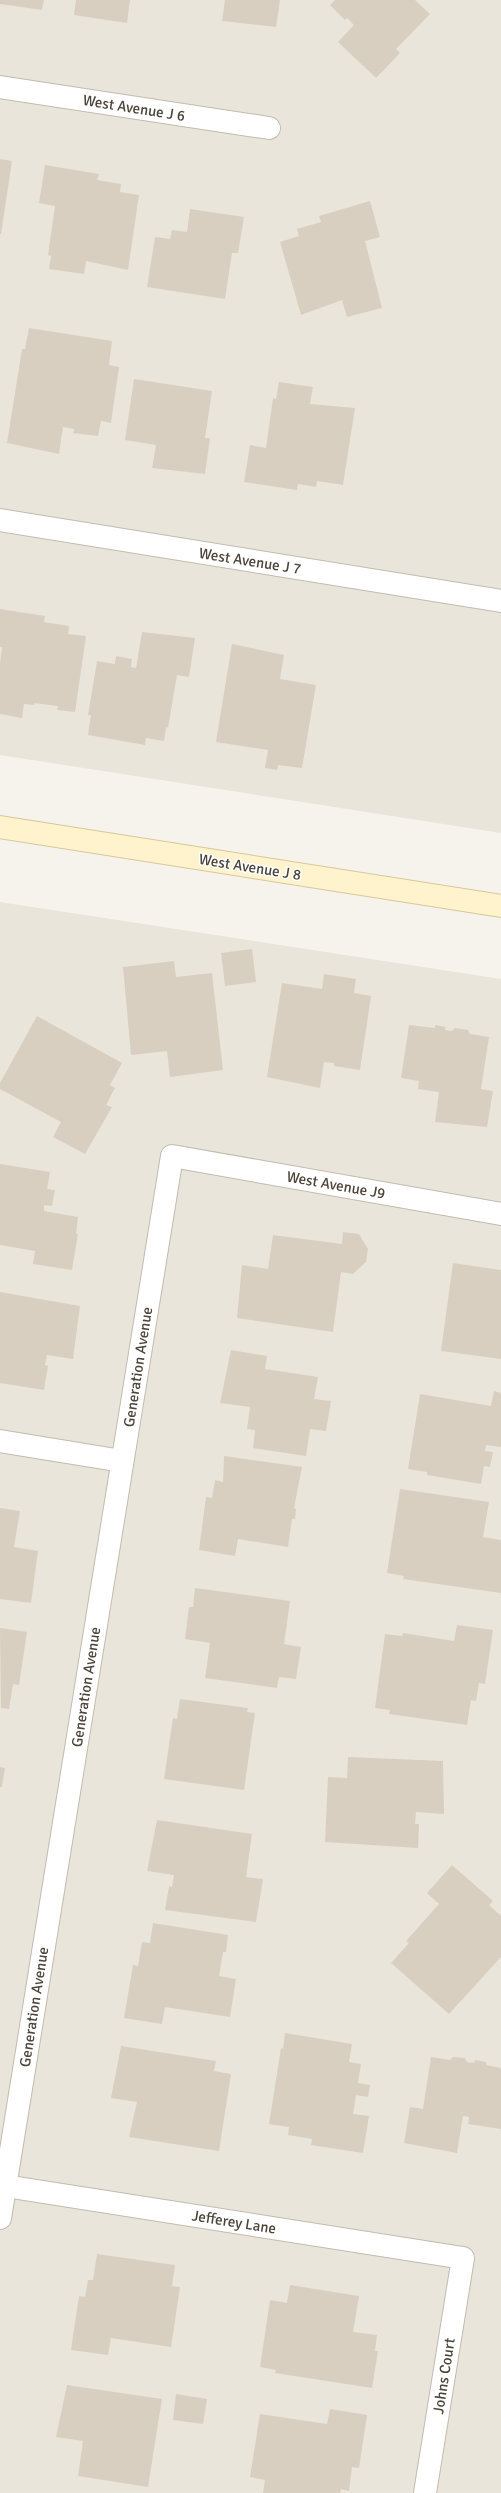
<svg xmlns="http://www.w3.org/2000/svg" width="501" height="2493" viewBox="0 0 501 2493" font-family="Signika,sans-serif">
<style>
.residential{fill:#eae5da}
.building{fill:#d8cfc1}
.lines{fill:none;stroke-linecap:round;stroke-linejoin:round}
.street-casing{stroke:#c2bbae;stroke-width:24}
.secondary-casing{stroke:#d6c79b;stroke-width:24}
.street{stroke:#fff;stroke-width:22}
.secondary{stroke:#fff3cd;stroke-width:22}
.labels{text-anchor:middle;stroke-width:3;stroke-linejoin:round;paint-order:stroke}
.street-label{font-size:15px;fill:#4b4439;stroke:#fff}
</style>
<rect width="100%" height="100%" fill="#f6f3ec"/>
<!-- residential -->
<path class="residential" d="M0,0H501V833L0,755Z
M0,902L501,979V2493H0Z"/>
<!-- building -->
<path class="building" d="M0,0H44L42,10L0,4Z
M76,0H130L127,23L74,15Z
M225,0H280L276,27L222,21Z
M335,0H415L430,14L396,49L400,53L376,78L338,42L354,25L347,18L345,20L330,5Z
M0,159L12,161L1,234H0Z
M45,165L99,174L97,180L121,184L120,192L139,195L128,270L86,261L84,274L49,269L51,256L48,255L55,206L39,203Z
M370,201L380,237L365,241L382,308L347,317L342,300L301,315L280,242L299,236L297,229L321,222L319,216Z
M190,209L244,217L238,253H232L225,299L147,287L155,237L170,239L172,230L187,232Z
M29,328L112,341L109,365L119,367L111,423L101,421L98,436L73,433L74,429L63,427L59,454L7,443L22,349H25Z
M134,379L212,391L205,438H210L205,474L152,468L156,445L125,440Z
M279,382L313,387L310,404L355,408L343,485L317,481L316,487L298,484L297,490L244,482L250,445L266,448L273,398L276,399Z
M0,609L45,616L44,622L69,626L68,634L86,636L75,712L57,710L58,706L34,703V705L24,704L22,718L0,714V663L2,647H0Z
M142,632L195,638L189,677L177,675L168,728L166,727L164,741L146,738L145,745L88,735L91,715H88L97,661L115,664L116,656L132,659L131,667L136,668Z
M232,644L284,655L280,679L316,685L302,768L278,765L277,770L265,768L268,750L216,742Z
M252,949L256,982L225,986L221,953Z
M174,961L176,977L212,973L223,1070L170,1077L167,1051L131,1055L123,967Z
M324,974L356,979L354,993L371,996L360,1070L334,1066V1063L324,1062L320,1088L267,1077L282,983L322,989Z
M37,1016L122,1063L110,1085L115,1088L106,1105L112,1107L85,1154L53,1137L61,1122L0,1089V1083Z
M409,1025L435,1028V1025L446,1027L445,1030L452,1031L455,1028L468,1030L470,1034L489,1037L481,1089L493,1091L487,1127L435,1122L439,1092L418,1089L419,1081L401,1078Z
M0,1164L50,1172L47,1189L55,1190L52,1206L44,1205V1211L78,1217L76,1234H78L72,1270L33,1264L35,1251L0,1245Z
M343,1232L359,1234L368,1249L366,1262L353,1274L341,1272L333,1332L237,1318L242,1265L268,1269L273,1235L342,1244Z
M453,1263L501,1270V1359L441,1351Z
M0,1292L80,1306L73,1359L47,1355L45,1365L48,1366L44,1390L0,1383Z
M231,1350L267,1356L265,1369L318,1377L314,1399L331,1401L326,1431L310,1429L306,1456L253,1448L255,1430L247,1429L250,1407L220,1403Z
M494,1391L501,1393V1447L486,1445L485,1451L493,1452L490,1467L484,1466L481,1484L427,1475V1472L408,1469L420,1394L491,1406Z
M224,1456L302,1467L294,1508L296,1509L295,1519H292L288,1547L238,1539L235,1556L199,1550L206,1497L212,1498L215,1480L223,1482Z
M400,1489L489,1502L483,1537L501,1540V1593L403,1579L404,1576L387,1573Z
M0,1508L20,1511L14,1547L38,1551L31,1603L0,1599Z
M195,1588L290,1601L284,1644L301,1647L296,1679L279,1677L277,1688L205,1678L210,1643L185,1639L189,1607H193Z
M457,1625L493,1630L485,1684L479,1683L476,1701L471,1700L467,1725L389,1714L390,1710L375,1708L385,1634L402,1636L403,1633L454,1641Z
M0,1628L27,1632L19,1685L13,1684L9,1709L1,1708V1712Z
M180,1699L248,1708L247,1712L255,1713L244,1790L164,1779L173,1718L177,1719Z
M348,1757L443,1761L444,1814L416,1812L415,1824H419L418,1848L325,1842L328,1777L347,1778Z
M0,1767L5,1768L2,1787H0Z
M157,1820L252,1834L246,1877L263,1879L256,1922L165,1910L169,1886L172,1887L174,1875L147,1871Z
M452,1865L493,1901L489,1905L501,1916V1957L449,2014L391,1963L409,1943L406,1941L439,1904L427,1893Z
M153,1923L228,1935L226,1952H223L219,1976L236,1979L230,2017L165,2007L162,2024L124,2018L133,1965L138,1966L142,1942L150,1943Z
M285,2033L352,2044L349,2062L361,2064L358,2083L370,2085L368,2097L356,2095L353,2114L369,2116L363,2153L311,2145L312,2139L288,2135L289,2127L269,2124L281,2048L283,2049Z
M121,2046L216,2061L214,2071L231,2074L219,2151L129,2137L137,2102L111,2098Z
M431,2057L450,2060L453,2057L465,2058L467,2062L474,2063L475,2060L486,2062V2065L501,2068V2129L468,2124L469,2117L463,2116L457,2153L404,2143L410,2107L423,2109Z
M97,2254L175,2265L172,2286L180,2287L171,2347L111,2338L108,2355L71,2350L79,2296L85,2297L88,2280H93Z
M290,2285L359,2296L353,2332L377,2335L375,2351H378L372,2388L275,2373L276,2370L260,2367L270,2300L287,2303Z
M67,2385L162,2399L148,2487L78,2476L83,2441L56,2437Z
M176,2394L207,2399L203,2424L173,2420Z
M330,2409L367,2415L359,2468L352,2467L349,2491L341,2489L340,2493H263L265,2480L250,2477L260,2414L327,2424Z"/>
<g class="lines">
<!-- street casing -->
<g class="street-casing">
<path id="street" d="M0,87L269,128
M0,520L501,601
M0,1441L122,1461
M5,2186L463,2258L425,2493
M0,2218L172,1156L501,1214"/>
</g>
<!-- secondary casing -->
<g class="secondary-casing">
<path id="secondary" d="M0,827L501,906"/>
</g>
<!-- street -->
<use href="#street" class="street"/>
<!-- secondary -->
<use href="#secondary" class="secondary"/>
</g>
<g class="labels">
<!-- street labels -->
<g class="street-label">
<text transform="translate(134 108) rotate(9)" y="5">West Avenue J 6</text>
<text transform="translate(250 561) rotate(9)" y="5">West Avenue J 7</text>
<text transform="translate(250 867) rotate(9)" y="5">West Avenue J 8</text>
<text transform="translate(336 1185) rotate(10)" y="5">West Avenue J9</text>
<text transform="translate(138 1367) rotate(-81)" y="5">Generation Avenue</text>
<text transform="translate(86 1687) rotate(-81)" y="5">Generation Avenue</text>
<text transform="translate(34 2007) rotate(-81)" y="5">Generation Avenue</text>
<text transform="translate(234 2222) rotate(9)" y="5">Jefferey Lane</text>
<text transform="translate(444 2376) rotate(-81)" y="5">Johns Court</text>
</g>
</g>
</svg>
